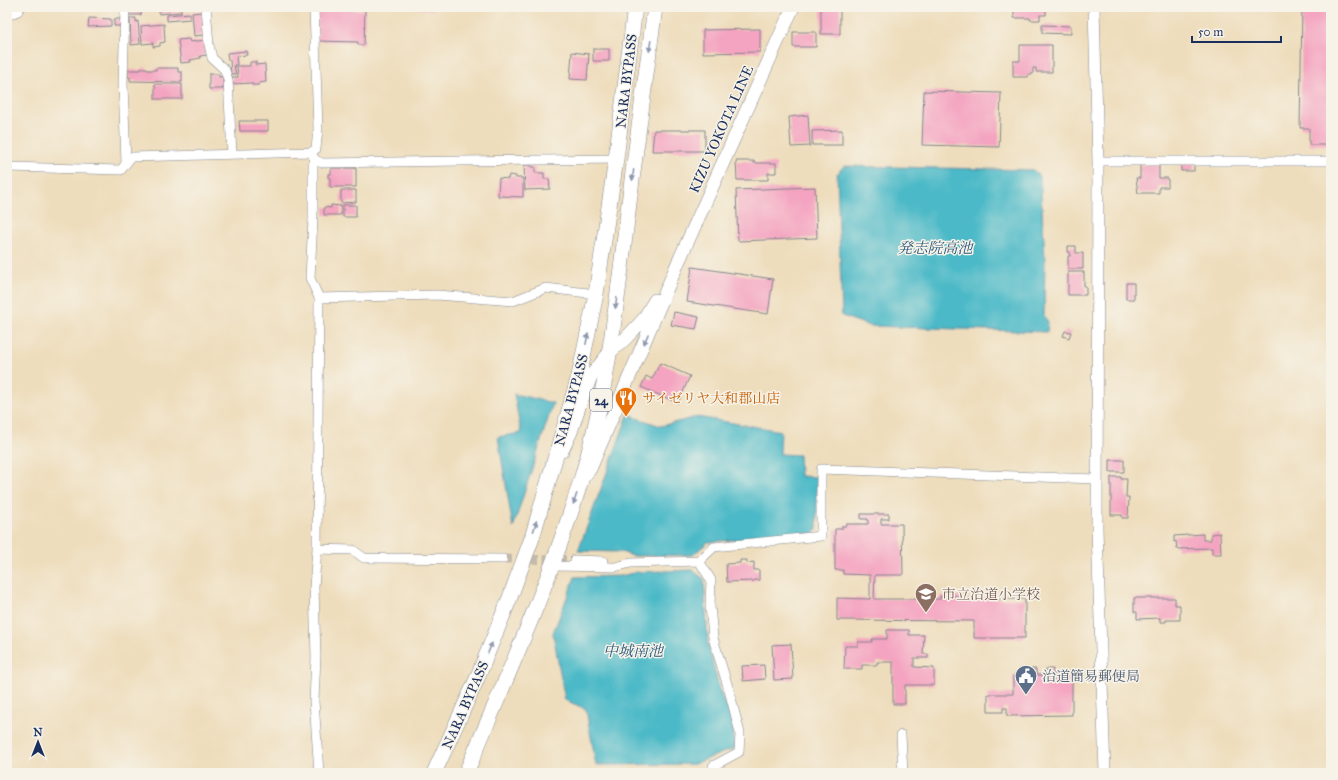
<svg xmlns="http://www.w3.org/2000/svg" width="1338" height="780" viewBox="0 0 1338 780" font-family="'IM FELL Great Primer','Noto Serif JP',serif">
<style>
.water{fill:#4cb9c7;stroke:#347492}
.building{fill:#f4a3c0}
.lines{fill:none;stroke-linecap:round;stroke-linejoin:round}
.minor-tunnel{stroke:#c4baa9;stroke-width:9;stroke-dasharray:9 4.5;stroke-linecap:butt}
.minor-casing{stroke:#84868d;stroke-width:10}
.tertiary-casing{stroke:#84868d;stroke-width:12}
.secondary-casing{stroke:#84868d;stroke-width:14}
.trunk-casing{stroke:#84868d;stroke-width:16}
.minor{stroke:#fff;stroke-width:9}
.tertiary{stroke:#fff;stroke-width:11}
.secondary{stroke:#fff;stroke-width:13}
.trunk{stroke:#fff;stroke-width:15}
.oneway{fill:#8d97ae}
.labels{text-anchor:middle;stroke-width:3;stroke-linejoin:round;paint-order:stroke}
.shield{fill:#f7f3e8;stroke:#5d6a87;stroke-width:1}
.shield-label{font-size:13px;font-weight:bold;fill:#1b2f5e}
.street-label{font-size:14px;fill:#1b2f5e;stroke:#f7f3e8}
.food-label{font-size:14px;fill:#c56008;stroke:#f7f3e8;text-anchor:start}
.education-label{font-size:14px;fill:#785e54;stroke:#f7f3e8;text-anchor:start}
.service-label{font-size:14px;fill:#4e5e75;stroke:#f7f3e8;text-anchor:start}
.water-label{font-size:15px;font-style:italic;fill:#2a587e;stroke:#f7f3e8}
</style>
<rect width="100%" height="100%" fill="#f7f3e8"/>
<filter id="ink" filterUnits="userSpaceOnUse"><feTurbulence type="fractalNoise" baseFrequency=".025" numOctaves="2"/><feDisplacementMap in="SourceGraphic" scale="8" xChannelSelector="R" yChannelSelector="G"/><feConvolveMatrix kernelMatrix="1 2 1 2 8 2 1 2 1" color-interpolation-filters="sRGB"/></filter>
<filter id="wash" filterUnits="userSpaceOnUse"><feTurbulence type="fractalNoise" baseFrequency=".012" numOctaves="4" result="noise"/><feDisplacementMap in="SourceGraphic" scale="16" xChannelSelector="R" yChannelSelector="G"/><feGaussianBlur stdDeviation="0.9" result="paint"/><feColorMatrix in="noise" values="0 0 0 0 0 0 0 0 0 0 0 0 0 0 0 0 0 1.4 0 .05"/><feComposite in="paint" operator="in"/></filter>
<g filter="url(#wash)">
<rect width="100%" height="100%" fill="#eeddbc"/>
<!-- water -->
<path class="water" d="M844,166L1033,170L1040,176L1045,258L1044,316L1048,322L1047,332L870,326L842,316L837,174Z
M514,394L553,403L513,528L498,437L521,433Z
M628,415L661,426L697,417L781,431L780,454L799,455L800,476L817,477V530L814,533L708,542L693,555L633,556L621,552L578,551Z
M692,570L704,579L708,645L722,698L732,718L735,748L694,764L596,765L586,709L565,700L553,633L575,577L621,576L637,572Z"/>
<g id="blocks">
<!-- building -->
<path class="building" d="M130,7H142L141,15H129Z
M159,7H181V12L159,14Z
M415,7H434L433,10L415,8Z
M821,7H840V34H821Z
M1014,7H1046V15H1040V20H1030V18H1014Z
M1302,7H1331V145H1309V128H1300Z
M318,9L365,10L364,45H358V42L317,41Z
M202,12L204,35L194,36L192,13Z
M190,13V19L167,21V15Z
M89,18L111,19V26L88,27Z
M130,18H136V22L138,21L140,44L131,45Z
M114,19H121L122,26H114Z
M164,24L165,42L160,43V46L153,47V43L142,44L141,26Z
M1042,25L1071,26V34L1042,33Z
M760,29V52L703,53V30Z
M793,32H816V47H793Z
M189,39L190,42L205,40L207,55L200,56L201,58L190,60L191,62L181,63L178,40Z
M1020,45H1052V72H1036V68H1033V74H1028V77H1013V61H1020Z
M593,49H609V61H593Z
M246,51L247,55L236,56L237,65H234L236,74H231L230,60H228L227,53Z
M572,52L589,54L587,80L570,79Z
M250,62H256V65L265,64L266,82L259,83V85H252V83L232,84V77H238L237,66H250Z
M141,68H147V70H156V68H178V72H182V82L130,81V77H128V70H141Z
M209,74H219V77H223V89H209Z
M155,84H182V99H155Z
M924,91L1001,93L999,147L922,145Z
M808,115L810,146L791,147L789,117Z
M239,121H268V131H240Z
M654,130H705V151H652Z
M842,130V145H812V131Z
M736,161H754V163H776V173H768V180H737Z
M1181,163H1194V171H1181Z
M1159,164V178H1168V187H1159V193H1138L1136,178H1140V165Z
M524,165H531V167H535V173H544V179H549L550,189L525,190Z
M331,168H356V187H330V178H328V174H331Z
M509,175L516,176V178H523V197L498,196L499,178L508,179Z
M815,187L817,238L738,241L736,190Z
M341,190H356V202L341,203Z
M331,205L341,206V215H324V207L331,208Z
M343,205H356V217H343Z
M1068,246H1076V253H1083V269H1068V256H1070V252H1068Z
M692,267L773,279L768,314L687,302Z
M1068,272H1084V286H1086V295H1068Z
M1126,283H1134V299H1126Z
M674,312L699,317L696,329L671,325Z
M1065,331L1071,332L1069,338L1063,336Z
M660,363L690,376L678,403L641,387L646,376L652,379Z
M1110,460H1124V472H1110Z
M1111,477H1121V479H1127L1126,497H1129L1128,518H1122V515H1111Z
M861,514H889V519H881V524H902L903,575H875L874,599H940V596H960V599H1025V638H974V621L837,620V598L870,599V575L843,574V570H835V529H842V526H846V524H868V519H861Z
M1220,533L1221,554H1212V548L1177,549L1176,541L1174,542V536L1203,534V540H1211V534Z
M740,560H747V563L754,562V570H759V580H754V581L727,582L726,564L740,563Z
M1134,598H1175V605H1180V620H1166V622H1160V618L1137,619V612H1134Z
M887,630H909V635H924L923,654H928V658H914V667L934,668V685H905V704H893V662H877V665H862V669H844L845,646H858V642H872V639H887Z
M791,644L793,679L774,680L772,645Z
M764,665L765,679L743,681L742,666Z
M1020,669H1036V675H1046V669H1053V674L1072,673V715L1007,716V708H1003V712H988V694H1013V676H1020Z"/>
</g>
</g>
<g filter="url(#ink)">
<use href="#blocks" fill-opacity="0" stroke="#84868d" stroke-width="1"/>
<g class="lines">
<!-- minor-tunnel -->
<path class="minor-tunnel" d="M503,559L575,560"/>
<!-- minor casing -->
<g class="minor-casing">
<path id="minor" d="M125,7L123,84L126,163
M206,7L209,45L212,58L225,70L228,80L232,154
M7,16L18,11L20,7
M311,152L316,149L318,129L314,7
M315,160L313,165V219L310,278L319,298L317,549L314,587L316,657L314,701L319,773
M1098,161H1331
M7,167L121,170L131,157L311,152L315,160L322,163L616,159
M319,298L437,295L513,301L546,288L596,294
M317,549L353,550L364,558L503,559
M575,560L603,561
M699,561L711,580L710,606L713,638L729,690L740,733L739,752L713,766L714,773
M552,566L615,567L631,563L699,561L714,547L821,536V469L1096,479
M901,735L903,773"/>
</g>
<!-- tertiary casing -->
<g class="tertiary-casing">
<path id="tertiary" d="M1094,7L1098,161L1097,529L1105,773"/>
</g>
<!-- secondary casing -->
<g class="secondary-casing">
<path id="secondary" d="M562,451L571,432L580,404L591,376L609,353L625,339L643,320L655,300
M585,475L590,469L677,265L793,7"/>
</g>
<!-- trunk casing -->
<g class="trunk-casing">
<path id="trunk" d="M434,773L476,681L509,600L532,538L579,376L596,294L616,159L635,7
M466,773C507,676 551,580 581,480C605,401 615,318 625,236C634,160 645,83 655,7"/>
</g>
<!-- minor -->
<use href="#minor" class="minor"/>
<!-- tertiary -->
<use href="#tertiary" class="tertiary"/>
<!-- secondary -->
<use href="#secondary" class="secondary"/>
<!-- trunk -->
<use href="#trunk" class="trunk"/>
</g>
<!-- one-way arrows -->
<defs><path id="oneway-solid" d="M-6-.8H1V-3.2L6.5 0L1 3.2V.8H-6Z"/></defs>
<g class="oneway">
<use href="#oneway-solid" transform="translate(650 46) rotate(98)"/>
<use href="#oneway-solid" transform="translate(633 175) rotate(97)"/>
<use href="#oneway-solid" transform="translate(616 303) rotate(98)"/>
<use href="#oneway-solid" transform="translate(587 339) rotate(-78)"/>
<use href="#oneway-solid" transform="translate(646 339) rotate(113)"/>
<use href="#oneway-solid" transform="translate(575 499) rotate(109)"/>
<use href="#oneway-solid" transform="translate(535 526) rotate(-73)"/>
<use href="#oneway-solid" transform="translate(490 648) rotate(-68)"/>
</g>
</g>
<!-- icons -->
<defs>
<g id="restaurant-pin" transform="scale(1.15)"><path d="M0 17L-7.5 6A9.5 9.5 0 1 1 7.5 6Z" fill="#e8710a" stroke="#f7f3e8"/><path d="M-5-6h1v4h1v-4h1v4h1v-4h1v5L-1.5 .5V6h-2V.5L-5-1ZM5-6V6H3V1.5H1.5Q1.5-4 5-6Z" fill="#fff"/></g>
<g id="school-pin" transform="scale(1.15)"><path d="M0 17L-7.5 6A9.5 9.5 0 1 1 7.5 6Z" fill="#8d6e63" stroke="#f7f3e8"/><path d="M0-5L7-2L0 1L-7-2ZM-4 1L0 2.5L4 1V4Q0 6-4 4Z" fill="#fff"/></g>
<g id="civic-pin" transform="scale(1.15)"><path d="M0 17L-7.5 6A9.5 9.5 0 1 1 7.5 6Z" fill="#5c6f8a" stroke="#f7f3e8"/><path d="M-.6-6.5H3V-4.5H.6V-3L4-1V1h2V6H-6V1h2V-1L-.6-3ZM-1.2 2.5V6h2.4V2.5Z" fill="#fff"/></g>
</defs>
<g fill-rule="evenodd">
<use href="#restaurant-pin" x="626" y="398"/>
<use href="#school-pin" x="926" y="594"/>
<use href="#civic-pin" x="1026" y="676"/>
</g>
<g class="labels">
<!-- shield labels -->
<rect class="shield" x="590" y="389" width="22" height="22" rx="3"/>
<g class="shield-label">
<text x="601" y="405">24</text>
</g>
<!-- street labels -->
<g class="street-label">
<text transform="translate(626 81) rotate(-83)" y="5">NARA BYPASS</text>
<text transform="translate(721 129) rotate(-66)" y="5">KIZU YOKOTA LINE</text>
<text transform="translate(571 400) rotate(-75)" y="5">NARA BYPASS</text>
<text transform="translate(465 705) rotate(-66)" y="5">NARA BYPASS</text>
</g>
<!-- food labels -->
<g class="food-label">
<text x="642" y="403">サイゼリヤ大和郡山店</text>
</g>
<!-- education labels -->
<g class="education-label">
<text x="942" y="599">市立治道小学校</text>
</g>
<!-- service labels -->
<g class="service-label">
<text x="1042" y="681">治道簡易郵便局</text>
</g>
<!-- water labels -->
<g class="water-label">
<text x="935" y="253">発志院高池</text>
<text x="633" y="656">中城南池</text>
</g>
</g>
<!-- margin -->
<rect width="1338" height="780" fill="none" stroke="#f7f3e8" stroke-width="24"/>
<!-- north arrow -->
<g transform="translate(38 742)" stroke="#f7f3e8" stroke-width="3" paint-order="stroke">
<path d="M0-3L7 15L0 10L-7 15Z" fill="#1b2f5e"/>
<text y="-6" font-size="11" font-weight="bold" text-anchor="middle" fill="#1b2f5e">N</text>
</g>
<!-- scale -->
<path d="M1192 36v6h89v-6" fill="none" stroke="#1b2f5e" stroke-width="2"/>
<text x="1198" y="36" font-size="12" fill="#1b2f5e" stroke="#f7f3e8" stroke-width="3" paint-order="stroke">50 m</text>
</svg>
